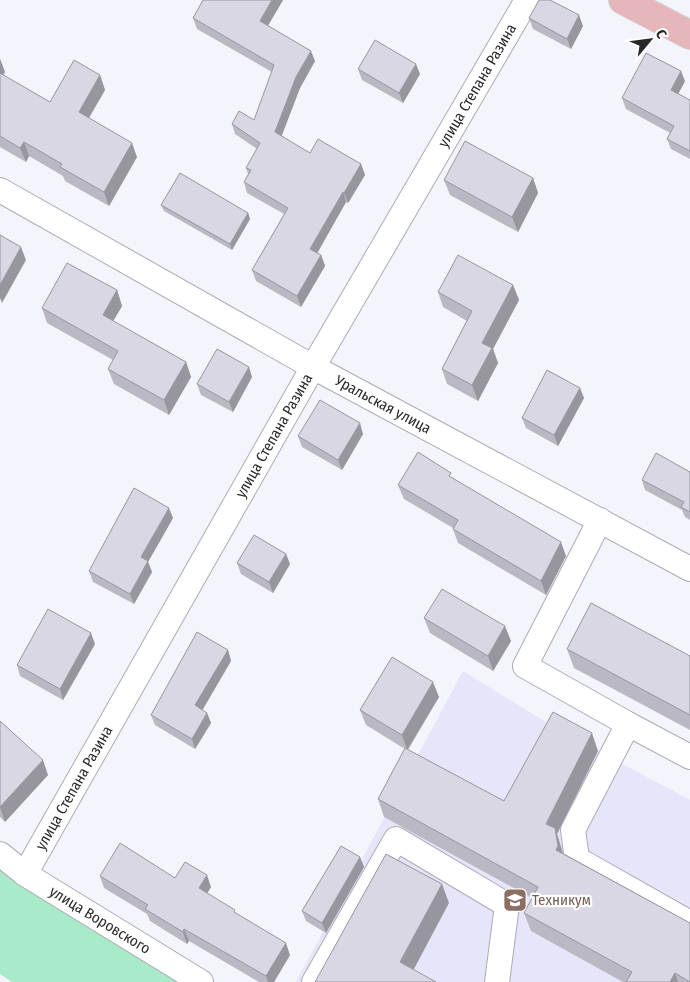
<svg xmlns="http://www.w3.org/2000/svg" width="690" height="982" viewBox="0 0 690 982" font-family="'Fira Sans Condensed',sans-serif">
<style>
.built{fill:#e6e5f9}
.green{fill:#a9eac8}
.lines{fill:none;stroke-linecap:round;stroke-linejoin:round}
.minor-casing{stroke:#acabb7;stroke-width:26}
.major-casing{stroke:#d4d4d5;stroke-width:30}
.minor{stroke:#fff;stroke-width:24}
.major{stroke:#e6b6bb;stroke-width:28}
.wall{fill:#bab9c3}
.shaded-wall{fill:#97969f}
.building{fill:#d8d7e3;stroke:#97969f}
.labels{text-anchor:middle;stroke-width:4.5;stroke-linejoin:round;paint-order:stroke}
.street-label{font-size:15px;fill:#28282c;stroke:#fff}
.education-label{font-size:15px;fill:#785e54;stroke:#fff;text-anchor:start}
</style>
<rect width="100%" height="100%" fill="#f4f4fd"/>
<!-- built -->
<path class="built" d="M463,671L559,730L690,800V982H296Z"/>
<!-- green -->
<path class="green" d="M0,868L23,887L182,982H12L0,974Z"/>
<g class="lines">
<!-- minor casing -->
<g class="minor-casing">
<g id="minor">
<path id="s1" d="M0,190L313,367L690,569"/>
<path d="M600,520L525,666L628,724L573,830L577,859L690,923"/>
<path d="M628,724L690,757"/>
<path id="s2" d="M0,854L25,874L201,982"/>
<path id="s3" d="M25,874L313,367L527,0"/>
<path d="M314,982L396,839L507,905L497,982"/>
</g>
</g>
<!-- major casing -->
<g class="major-casing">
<path id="major" d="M623,0L690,35"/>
</g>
<!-- minor -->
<use href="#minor" class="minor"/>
<!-- major -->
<use href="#major" class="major"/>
</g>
<!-- wall -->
<path class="wall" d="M203,0H283L268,26L315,61L300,88L281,136L310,153L361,164L365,175L348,203L346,202L317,253L321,255L325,266L301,307L256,281L252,270L284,214L247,193L244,182L248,174L246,168L257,149L235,134L232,124L254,120L272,72L197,29L193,18Z
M529,18L583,26L571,49L533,29Z
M0,59L5,72L3,75L50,102L100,75L105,90L89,118L137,157L109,206L65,181L63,176L29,156L26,162L0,147Z
M358,69L420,74L403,103L362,80Z
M685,81L678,94L690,100V159L671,149L667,139L670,133L626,109L622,98Z
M533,178L538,193L518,232L450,195L444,180Z
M161,205L248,213L250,219L232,250L164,211Z
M513,285L519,300L493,349L498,363L478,401L447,384L442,369L467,321L443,307L438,292Z
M117,290L122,306L113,321L186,362L191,377L169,415L114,384L108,369L113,360L47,323L42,308Z
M252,377L233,412L201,395L197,384Z
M584,398L558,446L526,428L522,418Z
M363,434L342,470L302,447L298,436Z
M690,472V520L685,517L682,510L645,490L642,480Z
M453,478L566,556L546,595L458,543L453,529V528L404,499L398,485Z
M173,518L148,562L152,572L134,604L93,582L89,571Z
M286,554L290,564L273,593L241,574L237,563Z
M424,618L511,641L493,671L430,633Z
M95,644L63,700L20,676L17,665Z
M567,649L690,656V730L574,668Z
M228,650L231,661L202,710L207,713L211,723L195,749L155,725L151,715Z
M439,697L408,750L504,801L598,751L557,834L561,847L563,853L690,923V982H623L531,931L524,913L532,898L384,817L378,799L405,749L366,725L360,710Z
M0,721L48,775L5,822L0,817Z
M360,857L364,867L326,933L306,921L302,911Z
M100,876L175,878L211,887L207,893L237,914L290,955L274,982H259L189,941L187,944L150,921L147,914L104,888Z"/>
<!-- shaded-wall -->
<path class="shaded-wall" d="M272,0H283L264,32L260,21Z
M579,15L583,26L571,49L567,39Z
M311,51L315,61L300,88L279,143L275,132L296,77Z
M0,59L5,72L0,80Z
M416,64L420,74L403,103L399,93Z
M681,71L685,81L675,100L671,90Z
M100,75L105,90L84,126L79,112Z
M24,142L29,156L26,162L20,148Z
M132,143L137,157L109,206L104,192Z
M361,164L365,175L348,203L344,193Z
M533,178L538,193L518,232L512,217Z
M343,192L346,202L314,259L310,249Z
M248,213L250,219L232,250L230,244Z
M21,247L26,260L2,303L0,298V285Z
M321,255L325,266L301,307L297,296Z
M513,285L519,300L493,349L498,363L478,401L472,385L482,343Z
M117,290L122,306L108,330L103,315Z
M186,362L191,377L169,415L164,400Z
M249,367L252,377L233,412L229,402Z
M580,388L584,398L558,446L554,435Z
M360,423L363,434L342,470L338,460Z
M169,508L173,518L148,562L152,572L134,604L130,594L141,557Z
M561,542L566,556L546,595L541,581Z
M286,554L290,564L273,593L269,582Z
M505,626L511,641L493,671L488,656Z
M91,633L95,644L63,700L60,689Z
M228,650L231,661L199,716L195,705Z
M433,682L439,697L407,750L402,735Z
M207,713L211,723L195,749L192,739Z
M592,733L598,751L557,834L561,847L565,864L563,868L546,824Z
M43,760L48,775L5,822L0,807Z
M360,857L364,867L326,933L322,923Z
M207,875L211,887L203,900L199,888Z
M442,884L449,903L407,982L400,962Z
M184,929L189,941L187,944L183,932Z
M286,943L290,955L274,982H268L266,976Z
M675,973L678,982H670Z"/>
<!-- building -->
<path class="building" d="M203,0H272L260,21L311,51L296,77L275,132L310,153L318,139L361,164L344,193L343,192L310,249L321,255L297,296L252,270L288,208L244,182L251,170L246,168L260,143L232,124L239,111L254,120L274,65L193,18Z
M539,0H550L579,15L567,39L529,18Z
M375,40L416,64L399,93L358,69Z
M646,53L681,71L671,90L690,100V151L667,139L674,126L622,98Z
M74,60L100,75L79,112L132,143L104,192L60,167L62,164L24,142L20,148L0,136V73L50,102Z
M465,141L533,178L512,217L444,180Z
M180,173L248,213L230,244L161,205Z
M0,235L21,247L0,285Z
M458,255L513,285L482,343L492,348L472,385L442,369L472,311L438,292Z
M67,263L117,290L103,315L186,362L164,400L108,369L118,351L42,308Z
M217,349L249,367L229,402L197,384Z
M547,370L580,388L554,435L522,418Z
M320,400L360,423L338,460L298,436Z
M418,452L451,473L449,476L561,542L541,581L453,529L458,520L398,485Z
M656,453L690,472V512L681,507L684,502L642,480Z
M134,488L169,508L141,557L148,561L130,594L89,571Z
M254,535L286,554L269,582L237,563Z
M442,589L505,626L488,656L424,618Z
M591,603L690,656V715L567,649Z
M48,609L91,633L60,689L17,665Z
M197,632L228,650L195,705L207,713L192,739L151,715Z
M392,657L433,682L402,735L360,710Z
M553,712L592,733L546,824L555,828L558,846L556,850L690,923V982L675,973L670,982H626L632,972L524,913L538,887L378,799L405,748L504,801Z
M0,721L43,760L0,807Z
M120,843L175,878L185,862L207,875L199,888L235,910L234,912L286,943L266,976L184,929L183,932L145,909L148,905L100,876Z
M341,846L360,857L322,923L302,911Z
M386,854L442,884L400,962L436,982H315Z"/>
<!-- icons -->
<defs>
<g id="university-square" transform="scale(1.25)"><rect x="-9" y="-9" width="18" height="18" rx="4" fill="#8d6e63" stroke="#fff"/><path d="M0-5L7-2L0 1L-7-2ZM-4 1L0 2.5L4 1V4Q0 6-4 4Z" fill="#fff"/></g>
</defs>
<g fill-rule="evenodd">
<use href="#university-square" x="515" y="900"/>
</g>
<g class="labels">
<!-- street labels -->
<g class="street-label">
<text dy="5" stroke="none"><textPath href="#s3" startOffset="909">улица Степана Разина</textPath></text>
<text dy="5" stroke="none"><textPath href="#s1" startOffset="439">Уральская улица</textPath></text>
<text dy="5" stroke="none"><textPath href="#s3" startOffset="504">улица Степана Разина</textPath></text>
<text dy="5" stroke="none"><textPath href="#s3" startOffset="99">улица Степана Разина</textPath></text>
<text dy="5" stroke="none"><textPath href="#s2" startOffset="120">улица Воровского</textPath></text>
</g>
<!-- education labels -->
<g class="education-label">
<text x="532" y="905">Техникум</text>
</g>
</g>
<!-- north arrow -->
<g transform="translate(650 40) rotate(61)" stroke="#ffffff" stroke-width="4" paint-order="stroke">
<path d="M0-4L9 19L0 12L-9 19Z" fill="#28282c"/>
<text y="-8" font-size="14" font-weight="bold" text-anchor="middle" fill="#28282c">С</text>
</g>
</svg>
